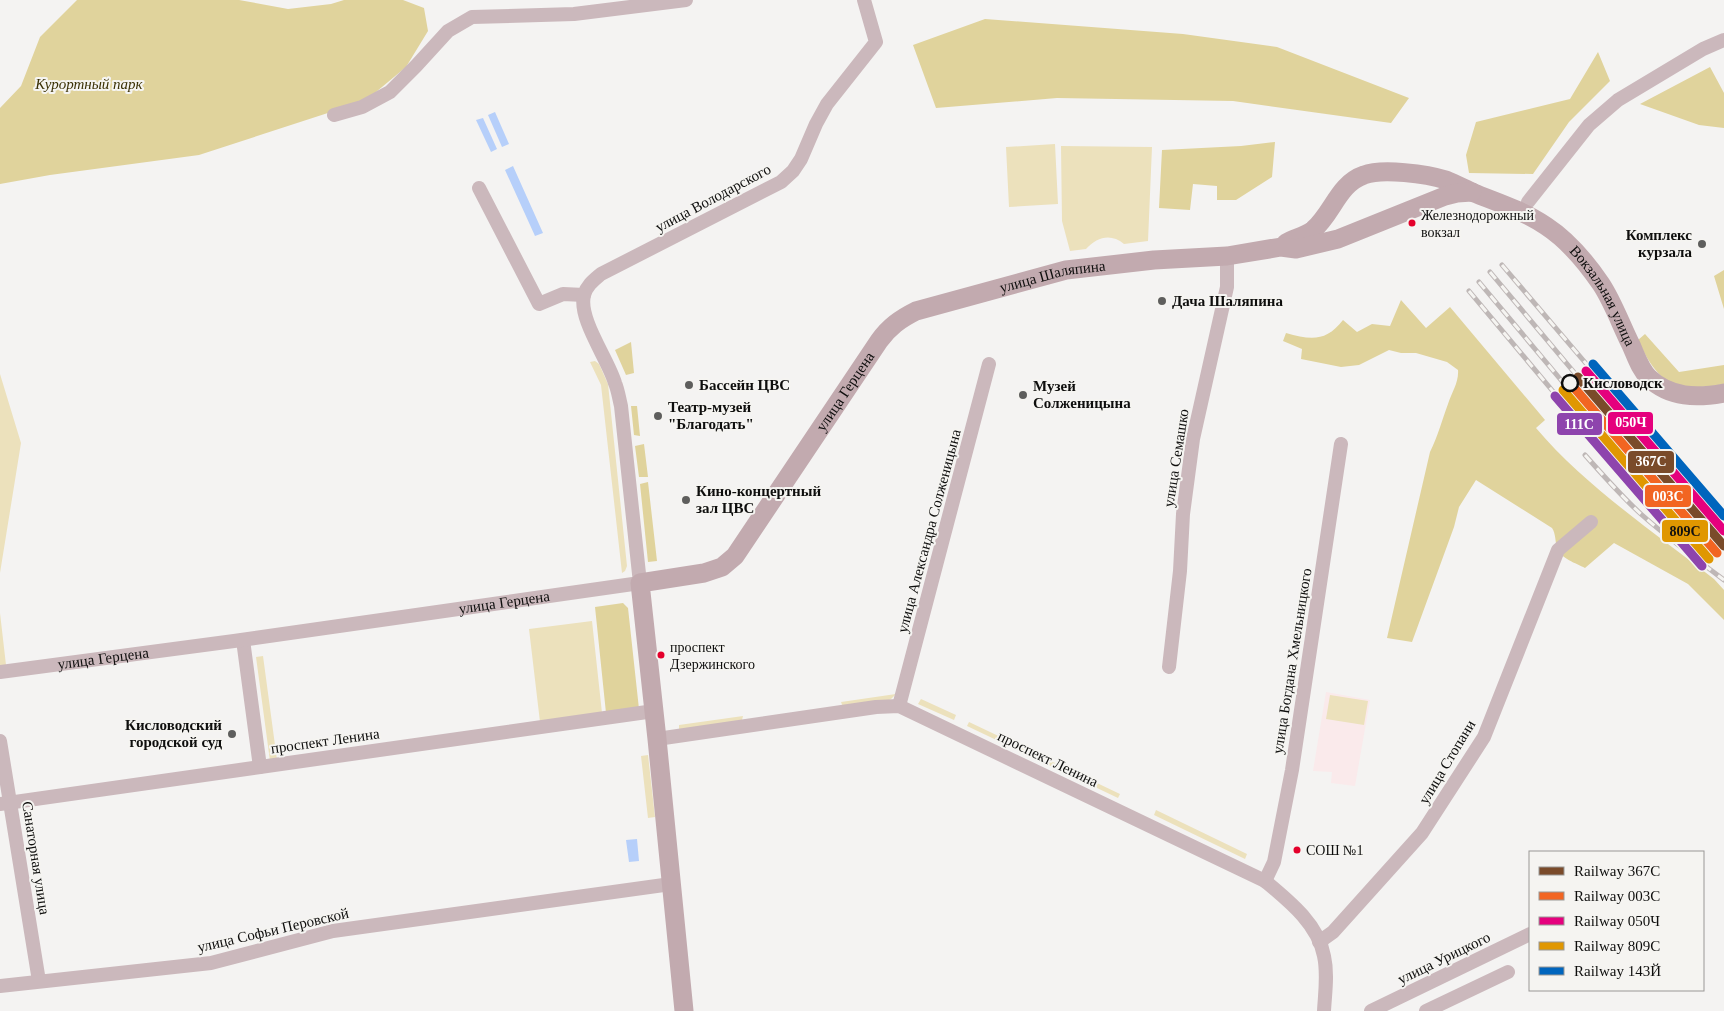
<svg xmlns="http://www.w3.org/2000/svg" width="1724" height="1011" viewBox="0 0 1724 1011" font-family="Georgia,serif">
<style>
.education{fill:#faeaeb}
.green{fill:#ece1bc}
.forest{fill:#e0d39c}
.water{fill:#b6cffa}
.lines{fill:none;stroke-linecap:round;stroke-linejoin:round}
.street{stroke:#cbb8bc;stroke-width:14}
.secondary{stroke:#c2aaaf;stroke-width:19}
.rail-casing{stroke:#beb7b6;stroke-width:5}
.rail{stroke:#f5f4f1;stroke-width:3;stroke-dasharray:9;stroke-linecap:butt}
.rail-1-casing{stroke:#f5f4f1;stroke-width:12}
.rail-2-casing{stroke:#f5f4f1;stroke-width:12}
.rail-3-casing{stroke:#f5f4f1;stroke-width:12}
.rail-4-casing{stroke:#f5f4f1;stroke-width:12}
.rail-5-casing{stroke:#f5f4f1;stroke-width:12}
.rail-6-casing{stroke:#f5f4f1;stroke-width:12}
.rail-1{stroke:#7a4b2a;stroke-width:9}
.rail-2{stroke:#f26522;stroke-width:9}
.rail-3{stroke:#e5007d;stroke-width:9}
.rail-4{stroke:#e09701;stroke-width:9}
.rail-5{stroke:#0065bd;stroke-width:9}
.rail-6{stroke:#8e44ad;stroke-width:9}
.bus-dot{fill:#e4002b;stroke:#f5f4f1;stroke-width:2}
.poi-dot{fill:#5e5e5d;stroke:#f5f4f1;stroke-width:2}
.stop-dot{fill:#f5f4f1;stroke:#0e0e0d;stroke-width:2.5}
.labels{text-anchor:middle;stroke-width:4;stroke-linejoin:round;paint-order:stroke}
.bus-label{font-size:14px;fill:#0e0e0d;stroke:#f5f4f1;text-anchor:start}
.park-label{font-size:15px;font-style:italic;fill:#3b3105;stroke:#f5f4f1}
.street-label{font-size:15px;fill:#0e0e0d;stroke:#f5f4f1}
.poi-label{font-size:15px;font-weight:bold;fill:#0e0e0d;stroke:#f5f4f1;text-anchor:start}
.stop-label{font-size:15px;font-weight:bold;fill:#0e0e0d;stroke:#f5f4f1;text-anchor:start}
.line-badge{stroke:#f5f4f1;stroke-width:2}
.badge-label{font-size:14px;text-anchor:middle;font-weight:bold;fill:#fff}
.pale-badge-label{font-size:14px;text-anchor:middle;font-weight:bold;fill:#111}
</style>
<rect width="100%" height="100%" fill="#f4f3f2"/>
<!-- education -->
<path class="education" d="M1326,692L1370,700L1355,786L1331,783L1332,772L1313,771Z"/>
<!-- green -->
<path class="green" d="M1055,144L1058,204L1009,207L1006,147Z
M1061,146L1152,147L1148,241L1124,244C1111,233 1097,237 1086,249L1070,251L1062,221Z
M595,361L599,364L608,384L627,566L625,571L622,573L601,385L590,362Z
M0,374L21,443L0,573Z
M0,613L6,665L0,666Z
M592,621L602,713L540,722L529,629Z
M263,656L277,760L270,761L256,657Z
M896,694L891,699L885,702L843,707L841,702Z
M1330,695L1368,701L1364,725L1326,719Z
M921,699L956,715L954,720L918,704Z
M743,716L742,720L679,731V725Z
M969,722L1120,794L1118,798L967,726Z
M648,755L655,817L648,818L641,756Z
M1156,810L1247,854L1245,859L1154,815Z"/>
<!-- forest -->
<path class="forest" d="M77,0H239L288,9L331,4L344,0H403L424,8L428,31L406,67L370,97L334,111L199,155L50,175L0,184V108L21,86L40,37Z
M985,19L1183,34L1277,47L1409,98L1391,123L1233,101L1057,98L936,108L913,45Z
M1598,52L1610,81L1569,122L1533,174L1469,173L1466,155L1476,122L1570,99Z
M1710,67L1724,93V128L1699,125L1640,104Z
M1275,142L1272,177L1236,200H1217V186L1193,184L1190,210L1159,208L1162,150L1241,146Z
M1724,270V309L1714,276Z
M1401,300L1426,328L1450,307L1545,420L1536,428C1585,486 1654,532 1714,579L1724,590V620L1688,584L1614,543L1585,568C1576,563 1561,559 1557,548C1555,542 1556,534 1552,528L1476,480L1459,507L1454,527L1412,642L1387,638L1430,452C1438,436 1442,420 1448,404C1452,392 1459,382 1458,370L1447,362L1416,353H1401L1389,350L1359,365L1341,367L1301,359L1302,349L1283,341L1286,333C1311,340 1326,342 1343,320L1357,332L1372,324L1390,326Z
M1645,334L1679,372L1724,365V384C1674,393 1659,385 1638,340Z
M631,342L634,373L626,375L615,350Z
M631,406H637L640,436L634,435Z
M644,444L648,477H639L635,446Z
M648,482L657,561L648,562L640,484Z
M623,603L628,608L639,709L606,713L595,607Z"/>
<!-- water -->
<path class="water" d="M495,112L509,144L502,147L488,115Z
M483,118L497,149L491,152L476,120Z
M513,166L543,233L535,236L505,170Z
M637,839L639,861L629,862L626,840Z"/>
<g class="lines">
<!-- street -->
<g class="street">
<path d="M334,115L362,107L390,92L416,66L448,31L472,17L574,14L686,0"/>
<path d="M479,188L539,304L563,294L584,295"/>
<path d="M1528,202L1589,125L1618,100L1703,49L1724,40"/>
<path d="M243,640L260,767"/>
<path d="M1169,667L1180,571L1183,514L1193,439L1227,287V256"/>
<path id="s1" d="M0,672L234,641L640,583L621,406C619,398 618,390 615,383C608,359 578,319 584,295C587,285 594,280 601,274L781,182L793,171L801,159L816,124L827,104L876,42L864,0"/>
<path d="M899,706L989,364"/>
<path d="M657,739L876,707L899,706L1265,881C1289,901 1318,924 1324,956C1328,974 1325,993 1324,1011"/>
<path d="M0,741L39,981"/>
<path d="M0,804L654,711"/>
<path d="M1265,881L1274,862L1292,770L1341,444"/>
<path d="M1319,942L1333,932L1422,833L1484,737L1558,550L1591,522"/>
<path d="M0,986L211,963L333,931L671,884"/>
<path d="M1371,1011L1530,934"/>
<path d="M1426,1011L1508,972"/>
</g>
<!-- secondary -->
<g class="secondary">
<path id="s2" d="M1286,243C1295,238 1305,236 1313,230C1333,213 1338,184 1364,175C1382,168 1427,174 1446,180C1456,184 1465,189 1474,193C1499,203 1524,211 1546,226C1569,241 1586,262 1601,284C1613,302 1621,325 1631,345C1636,356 1640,369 1649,378C1670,398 1697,398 1724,393"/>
<path id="s3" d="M684,1011L657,739L640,583L704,573L722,567L735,556L879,341C889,327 900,319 916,311L1066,270L1154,260L1227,256L1281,247L1296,249L1338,239L1445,196L1457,193L1472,192"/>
</g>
<!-- rail casing -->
<g class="rail-casing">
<path id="rail" d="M1502,265L1589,367
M1490,272L1578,377
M1479,282L1566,386
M1469,291L1556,395
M1585,455C1603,475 1621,496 1642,515C1668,538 1696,559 1724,580"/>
</g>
<!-- rail -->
<use href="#rail" class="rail"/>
<!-- rail-1 casing -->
<g class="rail-1-casing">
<path id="rail-1" d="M1578,377L1724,546"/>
</g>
<!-- rail-2 casing -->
<g class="rail-2-casing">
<path id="rail-2" d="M1570,383L1717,553"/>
</g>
<!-- rail-3 casing -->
<g class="rail-3-casing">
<path id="rail-3" d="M1586,371L1724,531"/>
</g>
<!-- rail-4 casing -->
<g class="rail-4-casing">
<path id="rail-4" d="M1563,390L1709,559"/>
</g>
<!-- rail-5 casing -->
<g class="rail-5-casing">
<path id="rail-5" d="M1593,364L1724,516"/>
</g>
<!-- rail-6 casing -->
<g class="rail-6-casing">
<path id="rail-6" d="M1555,396L1702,566"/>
</g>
<!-- rail-1 -->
<use href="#rail-1" class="rail-1"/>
<!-- rail-2 -->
<use href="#rail-2" class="rail-2"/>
<!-- rail-3 -->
<use href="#rail-3" class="rail-3"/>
<!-- rail-4 -->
<use href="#rail-4" class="rail-4"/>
<!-- rail-5 -->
<use href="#rail-5" class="rail-5"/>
<!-- rail-6 -->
<use href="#rail-6" class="rail-6"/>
</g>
<!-- markers -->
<g class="bus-dot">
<circle cx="1412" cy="223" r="4.5"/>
<circle cx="661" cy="655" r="4.5"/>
<circle cx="1297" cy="850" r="4.5"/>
</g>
<g class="poi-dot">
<circle cx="1702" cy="244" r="5"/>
<circle cx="1162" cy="301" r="5"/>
<circle cx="689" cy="385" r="5"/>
<circle cx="1023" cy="395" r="5"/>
<circle cx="658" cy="416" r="5"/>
<circle cx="686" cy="500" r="5"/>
<circle cx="232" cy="734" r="5"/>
</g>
<circle class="stop-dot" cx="1570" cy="383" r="8"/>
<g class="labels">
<!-- bus labels -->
<g class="bus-label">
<text x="1421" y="220">Железнодорожный<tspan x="1421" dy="17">вокзал</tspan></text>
<text x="670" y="652">проспект<tspan x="670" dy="17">Дзержинского</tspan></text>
<text x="1306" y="855">СОШ №1</text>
</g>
<!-- park labels -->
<g class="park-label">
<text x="89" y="89">Курортный парк</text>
</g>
<!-- street labels -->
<g class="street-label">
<text transform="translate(713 198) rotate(-28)" y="5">улица Володарского</text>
<text dy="5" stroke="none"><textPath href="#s3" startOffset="979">улица Шаляпина</textPath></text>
<text dy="5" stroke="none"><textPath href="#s2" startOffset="391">Вокзальная улица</textPath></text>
<text dy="5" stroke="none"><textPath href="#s3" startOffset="729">улица Герцена</textPath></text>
<text transform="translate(1176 458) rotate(-81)" y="5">улица Семашко</text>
<text transform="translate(929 531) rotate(-75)" y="5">улица Александра Солженицына</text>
<text dy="5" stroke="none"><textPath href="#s1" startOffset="509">улица Герцена</textPath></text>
<text dy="5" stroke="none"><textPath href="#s1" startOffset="104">улица Герцена</textPath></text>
<text transform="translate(1292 661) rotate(-81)" y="5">улица Богдана Хмельницкого</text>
<text transform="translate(325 741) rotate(-8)" y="5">проспект Ленина</text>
<text transform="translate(1048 759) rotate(26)" y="5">проспект Ленина</text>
<text transform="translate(1447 762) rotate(-59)" y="5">улица Стопани</text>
<text transform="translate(36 858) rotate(81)" y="5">Санаторная улица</text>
<text transform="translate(273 930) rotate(-13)" y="5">улица Софьи Перовской</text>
<text transform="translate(1444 958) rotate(-26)" y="5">улица Урицкого</text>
</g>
<!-- poi labels -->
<g class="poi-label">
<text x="1692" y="240" text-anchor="end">Комплекс<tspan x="1692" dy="17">курзала</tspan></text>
<text x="1172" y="306">Дача Шаляпина</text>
<text x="699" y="390">Бассейн ЦВС</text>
<text x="1033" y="391">Музей<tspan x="1033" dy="17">Солженицына</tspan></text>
<text x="668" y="412">Театр-музей<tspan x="668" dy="17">"Благодать"</tspan></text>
<text x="696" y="496">Кино-концертный<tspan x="696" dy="17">зал ЦВС</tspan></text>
<text x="222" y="730" text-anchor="end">Кисловодский<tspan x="222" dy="17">городской суд</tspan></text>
</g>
<!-- stop labels -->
<g class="stop-label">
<text x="1583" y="388">Кисловодск</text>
</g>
</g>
<g class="line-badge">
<rect x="1607" y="411" width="47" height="24" rx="5" fill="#e5007d"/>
<rect x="1556" y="412" width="47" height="24" rx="5" fill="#8e44ad"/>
<rect x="1627" y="450" width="48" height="24" rx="5" fill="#7a4b2a"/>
<rect x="1644" y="484" width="48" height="24" rx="5" fill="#f26522"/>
<rect x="1661" y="519" width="48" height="24" rx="5" fill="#e09701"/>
</g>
<g class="badge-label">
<text x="1631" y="427">050Ч</text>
<text x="1579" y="429">111С</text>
<text x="1651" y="466">367С</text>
<text x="1668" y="501">003С</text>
</g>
<g class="pale-badge-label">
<text x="1685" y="536">809С</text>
</g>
<!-- legend -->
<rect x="1529" y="851" width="175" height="140" fill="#f5f4f1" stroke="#999896"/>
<rect x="1539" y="867" width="25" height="8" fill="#7a4b2a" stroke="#999896"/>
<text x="1574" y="876" font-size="15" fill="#0e0e0d">Railway 367С</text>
<rect x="1539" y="892" width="25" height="8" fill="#f26522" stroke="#999896"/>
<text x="1574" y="901" font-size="15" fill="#0e0e0d">Railway 003С</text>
<rect x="1539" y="917" width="25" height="8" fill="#e5007d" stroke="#999896"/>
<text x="1574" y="926" font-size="15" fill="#0e0e0d">Railway 050Ч</text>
<rect x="1539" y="942" width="25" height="8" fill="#e09701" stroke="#999896"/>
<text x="1574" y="951" font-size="15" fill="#0e0e0d">Railway 809С</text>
<rect x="1539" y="967" width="25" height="8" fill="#0065bd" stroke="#999896"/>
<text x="1574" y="976" font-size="15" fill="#0e0e0d">Railway 143Й</text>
</svg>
